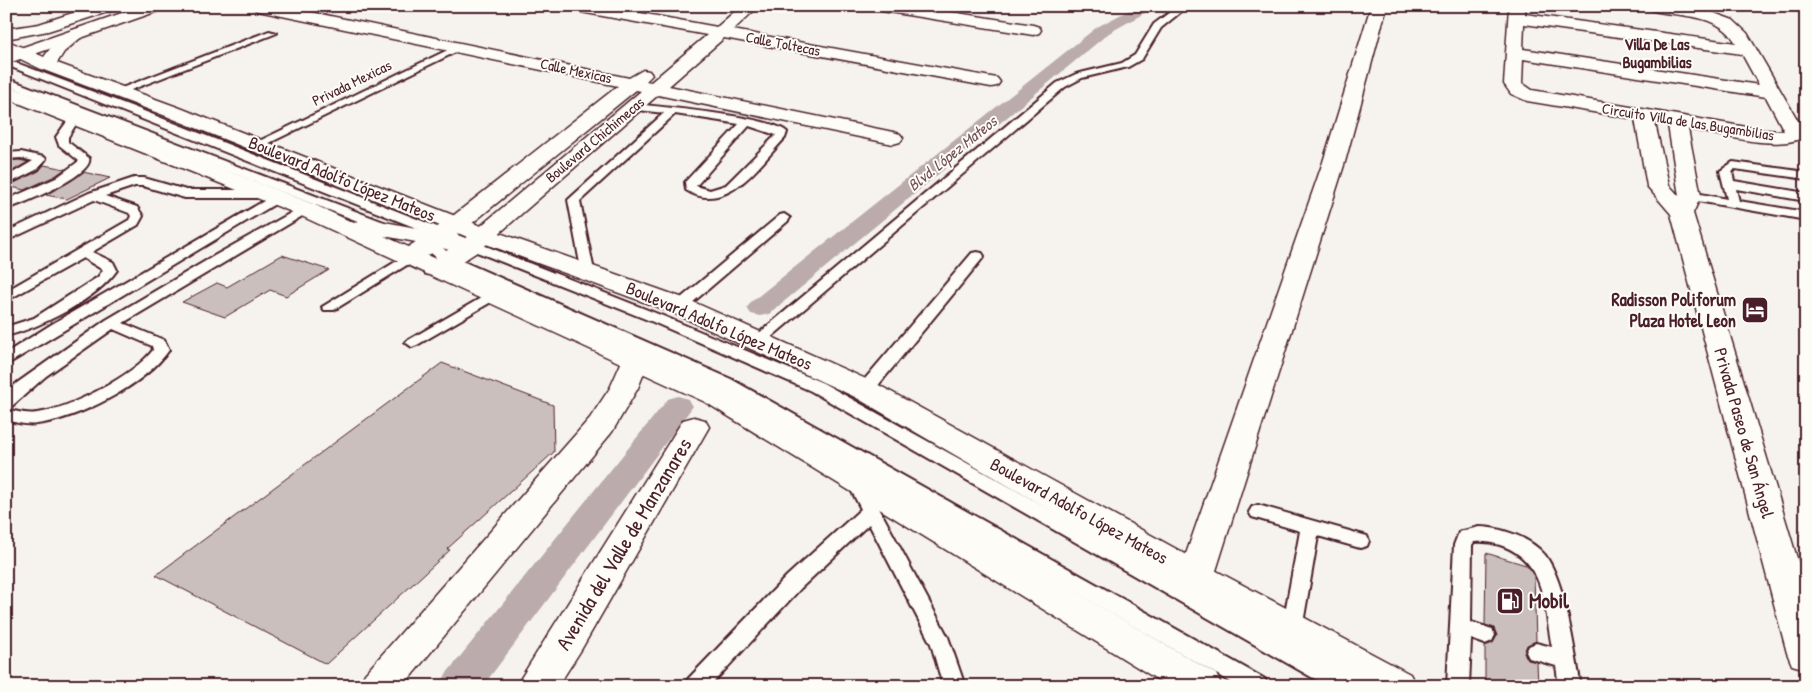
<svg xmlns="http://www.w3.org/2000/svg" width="1812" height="692" viewBox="0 0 1812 692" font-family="'Patrick Hand',sans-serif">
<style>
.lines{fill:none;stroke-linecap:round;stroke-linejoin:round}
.canal{fill:#bbabac;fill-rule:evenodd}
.building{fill:#cbbfbe;stroke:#4a1f2b}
.lane-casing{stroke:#4a1f2b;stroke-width:4}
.street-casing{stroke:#4a1f2b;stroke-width:3}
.secondary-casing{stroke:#4a1f2b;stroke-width:3}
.primary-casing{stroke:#4a1f2b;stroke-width:3}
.lane{fill:#fdfcf7;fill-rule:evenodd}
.street{fill:#fdfcf7;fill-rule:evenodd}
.secondary{fill:#fdfcf7;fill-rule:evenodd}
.primary{fill:#fdfcf7;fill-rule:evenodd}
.labels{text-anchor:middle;stroke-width:4;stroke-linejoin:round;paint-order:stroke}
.far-street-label{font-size:15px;fill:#4a1f2b;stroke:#fdfcf7}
.far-quarter-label{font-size:16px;font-weight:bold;fill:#4a1f2b;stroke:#fdfcf7}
.far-water-label{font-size:16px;font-style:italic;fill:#725058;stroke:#fdfcf7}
.street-label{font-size:18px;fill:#4a1f2b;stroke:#fdfcf7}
.poi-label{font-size:18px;font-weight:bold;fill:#4a1f2b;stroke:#fdfcf7;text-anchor:end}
.near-street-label{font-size:21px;fill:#4a1f2b;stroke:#fdfcf7}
.near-poi-label{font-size:21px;font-weight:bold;fill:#4a1f2b;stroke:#fdfcf7;text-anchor:start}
</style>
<rect width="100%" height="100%" fill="#f6f3ef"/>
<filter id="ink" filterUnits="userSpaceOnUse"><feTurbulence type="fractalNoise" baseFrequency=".02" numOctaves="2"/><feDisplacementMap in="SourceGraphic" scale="10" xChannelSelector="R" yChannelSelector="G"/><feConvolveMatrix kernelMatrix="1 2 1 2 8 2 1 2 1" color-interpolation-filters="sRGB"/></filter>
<g filter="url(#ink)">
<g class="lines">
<!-- canal -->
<path class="canal" d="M1137,6H1157L1109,33L769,314L760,316L751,314L747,308L751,302L1097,27Z
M678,396L688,399L693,406L688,413L483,686H440L446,674L668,399Z"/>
</g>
<!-- building -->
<path class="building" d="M19,160L28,162L6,175V161Z
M44,165L65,169L55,176L24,190L8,186L39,171Z
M83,172L110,178L67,199L46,195Z
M282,255L329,270L286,296L270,290L225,317L182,302L217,283L227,287Z
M442,363L553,405L554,452L447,549L450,550L326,664L156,575Z
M1486,553L1526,565L1534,576L1536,641L1527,645L1524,653L1528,660L1537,662L1538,686H1485V646L1493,643L1497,636L1494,628L1485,625Z"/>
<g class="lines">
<!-- lane casing -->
<g class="lane-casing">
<path id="lane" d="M1178,6H1188L1161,28L1142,59L1128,67L1082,78L1065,87L762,345H752L750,342L752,339L1057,83L1076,74L1122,63L1135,55L1154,24Z
M269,31L277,33L123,93L114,91Z
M458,45L466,47L261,147L257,148L251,145Z
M6,59L136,108L663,316L823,383L1355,679L1358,686H1327L811,391L653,322L6,65Z
M6,78L384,222L386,225L380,229L376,228L95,121L6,85Z
M634,104C661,107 771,116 787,132L785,138C760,164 727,216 686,190L685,182L739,124L675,114L580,201L594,271L592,274H582L568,200L664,113L630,109V105ZM749,126L776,135L726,185L710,190L696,186Z
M75,115L80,118L68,137V142L89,158C95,174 21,205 6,209V200L56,178L79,161L59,145L56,137L71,116Z
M21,152L44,157L46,159L38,169L6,185V177L33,161L21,158L6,159V153Z
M1733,162L1806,172V179L1735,169L1732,172L1734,181L1806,193V201L1736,189L1739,201L1806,212V220L1686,199L1684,196L1690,192L1727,199L1720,171Z
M134,178H144L186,190H265L271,194L265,198H185L143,186H135L105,196L137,207L143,216L138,225L92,252L113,262L117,270C97,299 40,328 6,336V327L34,318L98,277L103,270L83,258L6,301V291L129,220L131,216L129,213L94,200L6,241V232L89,193Z
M276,194L280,195L282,198L280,201L6,365V353L52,324Z
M305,205L311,209L309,212L123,323L164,340L169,350C145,385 78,419 37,424C26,426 16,422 6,420V409C16,411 26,415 37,413C69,409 133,376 153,350L152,346L113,329L46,376L12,406L6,407V392L17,383L106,320L214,256Z
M784,214L790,218L788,221L685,309H675L673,306L675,303L780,215Z
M421,236L435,241L453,257L731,379L1265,679L1268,686H1237L719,387L443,263L415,240Z
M977,252L982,253L984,256L982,259L871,394H859L857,390L859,386L972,253Z
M410,253L415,254L417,257L415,260L334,310H324L322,307Z
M493,291L498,292L500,295L498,298L417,345L412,347L405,342Z
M856,476L862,478L865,482L948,637L965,686H943L931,644L869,524L801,588L710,686H685L688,679L787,576L861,509L847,482L850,478Z
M1258,505L1367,536L1369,541L1367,546L1360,548L1318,536L1302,629L1299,635L1292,638L1285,635L1282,629L1300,531L1252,517L1249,512L1252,507Z
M1479,527C1501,527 1531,538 1545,555C1566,583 1574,651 1581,686H1559L1556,666L1529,658L1526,652L1529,646L1536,643L1552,647C1544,607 1546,560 1500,545C1491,542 1483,541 1474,542L1472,545L1471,622L1492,629L1495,635L1492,641L1485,644L1471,639L1469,686H1447L1454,545L1459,532Z"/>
</g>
<!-- street casing -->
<g class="street-casing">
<path id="street" d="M250,6H282L629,78L643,70L649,71L652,75L646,81L651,82L707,35L575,11L567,6H602L717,27L741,6H759L733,30L991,77L997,78L1000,82L997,86L991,87L724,38L669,86L893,132L900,134L903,138L900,142L893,144L658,95L480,250L443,274L434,276L425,274L422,269L425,264L464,240L641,91L636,90L465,229L419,262L410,264L401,262L398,257L401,252L449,219L618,86L258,11Z
M874,6H913L1033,25L1039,27L1041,30L1039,33L1033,35L882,11Z
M1371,6H1387L1345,162L1214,577L1209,587L1196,591L1183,587L1178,577L1323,162Z
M1509,6H1525V14L1736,43C1716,6 1656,20 1645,6H1695L1733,20L1747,33L1804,131L1800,139C1769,150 1721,134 1688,129L1701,196L1693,213L1806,588V669L1792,665L1787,653L1671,214L1647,186L1635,119L1527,101L1511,94L1504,84ZM1524,24L1742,54L1759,85L1523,49ZM1523,59L1766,97L1784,131L1764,130L1532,90L1522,83ZM1655,123L1668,125L1679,196L1669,185Z
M636,349L646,352L650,358L638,388L612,432L403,686H359L365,674L590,418L610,388L626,352Z
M694,417L705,420L709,427L581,650L558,686H516L683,420Z"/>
</g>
<!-- secondary casing -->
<g class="secondary-casing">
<path id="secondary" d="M142,6H166L164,9L6,64V53Z"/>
</g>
<!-- primary casing -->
<g class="primary-casing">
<path id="primary" d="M94,6H119L117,9L48,31L6,39V29L39,24Z
M77,29L83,30L85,34L64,52L57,63L180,108L491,230L689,300L875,383L1209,567L1410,674L1416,686H1360L1183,587L855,397L671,312L475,240L166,116L41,69L6,52V40L44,57C52,45 63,32 77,29Z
M6,85L313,204L354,223L364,218L437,232L475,243L478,248L475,253L466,255L432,245L384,236L725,388L1216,674L1222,686H1168L705,402L297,214L6,98Z"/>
</g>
<!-- lane -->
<use href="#lane" class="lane"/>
<!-- street -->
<use href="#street" class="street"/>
<!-- secondary -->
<use href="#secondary" class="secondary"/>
<!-- primary -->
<use href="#primary" class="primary"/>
</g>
</g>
<!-- icons -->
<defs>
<g id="hotel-square" transform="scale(1.4375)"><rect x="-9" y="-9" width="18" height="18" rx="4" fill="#4a1f2b" stroke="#fdfcf7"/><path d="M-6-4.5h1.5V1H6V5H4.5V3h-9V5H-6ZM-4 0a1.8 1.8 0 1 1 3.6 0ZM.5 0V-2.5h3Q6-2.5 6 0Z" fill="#fff"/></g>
<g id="fuel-square" transform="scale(1.4375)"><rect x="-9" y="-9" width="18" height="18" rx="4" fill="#4a1f2b" stroke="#fdfcf7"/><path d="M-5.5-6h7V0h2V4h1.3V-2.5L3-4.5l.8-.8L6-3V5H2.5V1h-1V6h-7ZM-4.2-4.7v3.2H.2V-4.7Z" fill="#fff"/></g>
</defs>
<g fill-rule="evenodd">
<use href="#hotel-square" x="1755" y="310"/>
<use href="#fuel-square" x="1510" y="601"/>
</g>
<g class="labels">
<!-- far-street labels -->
<g class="far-street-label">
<text transform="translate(783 44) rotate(11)" y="5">Calle Toltecas</text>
<text transform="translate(576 71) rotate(12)" y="5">Calle Mexicas</text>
<text transform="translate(352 83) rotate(-26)" y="5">Privada Mexicas</text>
<text transform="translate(1688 122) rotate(9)" y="5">Circuito Villa de las Bugambilias</text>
<text transform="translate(595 140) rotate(-40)" y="5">Boulevard Chichimecas</text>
</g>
<!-- far-quarter labels -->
<g class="far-quarter-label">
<text x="1657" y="50">Villa De Las<tspan x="1657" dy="18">Bugambilias</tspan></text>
</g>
<!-- far-water labels -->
<g class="far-water-label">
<text transform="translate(952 153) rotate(-39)" y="6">Blvd. López Mateos</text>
</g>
<!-- street labels -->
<g class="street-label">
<text transform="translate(342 179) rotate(22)" y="6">Boulevard Adolfo López Mateos</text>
<text transform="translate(719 326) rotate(23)" y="6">Boulevard Adolfo López Mateos</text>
<text transform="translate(1744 433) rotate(74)" y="6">Privada Paseo de San Ángel</text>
<text transform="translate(1079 511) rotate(29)" y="6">Boulevard Adolfo López Mateos</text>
</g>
<!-- poi labels -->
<g class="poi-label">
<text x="1736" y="306">Radisson Poliforum<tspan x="1736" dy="21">Plaza Hotel Leon</tspan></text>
</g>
<!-- near-street labels -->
<g class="near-street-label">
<text transform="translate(624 544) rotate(-59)" y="7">Avenida del Valle de Manzanares</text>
</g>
<!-- near-poi labels -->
<g class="near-poi-label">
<text x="1529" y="608">Mobil</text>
</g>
</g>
<!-- margin -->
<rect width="1812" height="692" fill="none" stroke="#fdfcf7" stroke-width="25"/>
<rect x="12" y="12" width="1787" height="667" fill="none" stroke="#4a1f2b" stroke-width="2" filter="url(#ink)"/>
</svg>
